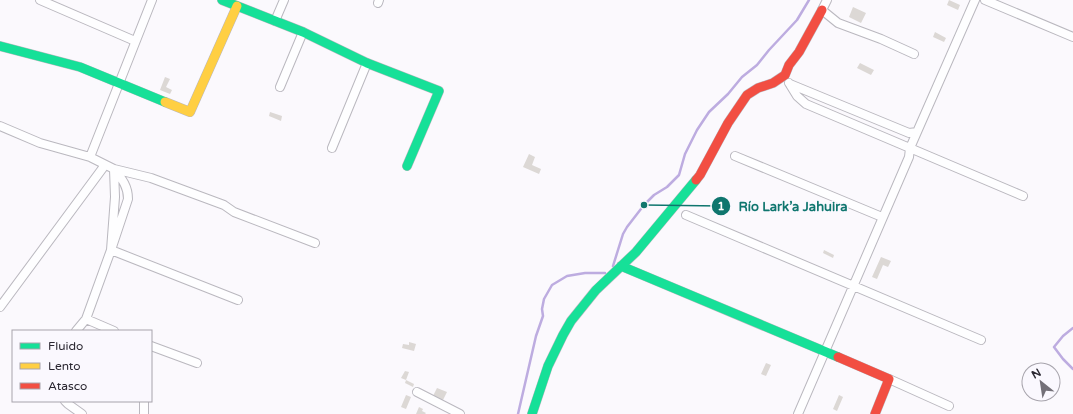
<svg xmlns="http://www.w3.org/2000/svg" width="1073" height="414" viewBox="0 0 1073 414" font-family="'Varela Round',sans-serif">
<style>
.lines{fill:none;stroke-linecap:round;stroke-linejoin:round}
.stream{stroke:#bdace0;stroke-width:2.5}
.building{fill:#dcd8d5}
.street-casing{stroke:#bab8bf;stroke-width:10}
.fast-casing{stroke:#bab8bf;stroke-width:10}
.slow-casing{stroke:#bab8bf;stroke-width:10}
.jam-casing{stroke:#bab8bf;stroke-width:10}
.street{stroke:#fefeff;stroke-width:8}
.fast{stroke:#16e098;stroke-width:9}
.slow{stroke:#ffcf43;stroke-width:9}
.jam{stroke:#f24e42;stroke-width:9}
.leader{fill:none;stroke:#0f766e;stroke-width:1.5}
.callout-dot{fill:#0f766e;stroke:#faf8fe;stroke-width:1.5}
.mark-label{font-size:12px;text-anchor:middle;font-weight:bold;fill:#fff}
.callout-label{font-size:13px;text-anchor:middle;font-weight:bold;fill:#0f766e;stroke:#faf8fe;stroke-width:3;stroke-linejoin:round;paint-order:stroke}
</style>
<rect width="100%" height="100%" fill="#fbf9fd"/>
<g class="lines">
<!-- stream -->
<path class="stream" d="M613,266L623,234L627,227L644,205L654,195L667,187L679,175L685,154L697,130L709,112L728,94L742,77L757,65L769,50L797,20L809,0
M1073,328L1063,336L1054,347L1063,359L1073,369
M518,414L536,336L543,316L542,309L544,299L552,285L567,276L585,273H605"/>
</g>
<!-- building -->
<path class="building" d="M949,0L960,5L958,10L947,5Z
M853,7L866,13L861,23L849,17Z
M935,32L946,38L944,42L933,37Z
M860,63L874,70L871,75L857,68Z
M165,77L170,79L166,87L172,90L170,94L160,90Z
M270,112L282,116L281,121L269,116Z
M529,154L535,157L532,165L541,169L539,174L523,167Z
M824,250L834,255L833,258L823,253Z
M881,257L891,261L888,267L883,265L877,279L872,277Z
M409,342L416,344L414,351L402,348L403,344L409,345Z
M766,363L771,365L766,376L761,374Z
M405,371L409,372L406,380L401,378Z
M406,380L414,384L413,387L405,383Z
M437,388L447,392L443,400L433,396Z
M406,395L411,397L406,409L401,407Z
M839,395L843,397L837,411L833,409Z
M419,407L423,409L422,411L426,413L425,414H416Z"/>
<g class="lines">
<!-- street casing -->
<g class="street-casing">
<path id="street" d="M40,0L135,41
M827,0L822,10L838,23L881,39L914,54
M985,0L1073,37
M378,3L379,0
M275,21L284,0
M789,83L797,96L806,104L1023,196
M790,84L909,133L917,132L975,0
M280,87L303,32
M0,126L40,143L90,157L114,169L115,197L111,250L86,319L76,331
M332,148L367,63
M735,156L882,217
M90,157L152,0
M114,169C122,179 128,186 128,199L111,250L238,300
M114,169L151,178L224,205L234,212L315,243
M686,215L981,340
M0,307L105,165
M86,319L114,331
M151,346L197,363
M889,379L949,406
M417,392L460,414
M65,401L68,404L82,414
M144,414V401
M798,414L909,157L910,148L917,132"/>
</g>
<!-- fast casing -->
<g class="fast-casing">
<path id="fast" d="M222,0L303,32L367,63L439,91L407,166
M0,46L80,67L165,102
M621,266L838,357
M532,414L548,366L563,335L571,321L596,290L636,252L696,180"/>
</g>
<!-- slow casing -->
<g class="slow-casing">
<path id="slow" d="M165,102L190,112L237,6"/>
</g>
<!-- jam casing -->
<g class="jam-casing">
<path id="jam" d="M696,180L700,175L728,123L747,95L758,88L773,83L785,75L789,65L799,52L822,10
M838,357L889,379L875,414"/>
</g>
<!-- street -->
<use href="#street" class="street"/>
<!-- fast -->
<use href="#fast" class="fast"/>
<!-- slow -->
<use href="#slow" class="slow"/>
<!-- jam -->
<use href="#jam" class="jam"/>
</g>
<!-- callouts -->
<path class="leader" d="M644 205L721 206"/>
<g class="callout-dot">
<circle cx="644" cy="205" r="4"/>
<circle cx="721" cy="206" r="10"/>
</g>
<g class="mark-label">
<text x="721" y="210">1</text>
</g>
<g class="callout-label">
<text x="793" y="211">Río Lark’a Jahuira</text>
</g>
<!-- legend -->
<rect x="12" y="330" width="140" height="72" fill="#faf8fe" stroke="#a7a4ac"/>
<rect x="20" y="343" width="20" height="6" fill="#16e098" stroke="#a7a4ac"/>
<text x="48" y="350" font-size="12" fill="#2a2731">Fluido</text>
<rect x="20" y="363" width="20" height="6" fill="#ffcf43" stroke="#a7a4ac"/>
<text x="48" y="370" font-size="12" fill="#2a2731">Lento</text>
<rect x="20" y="383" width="20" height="6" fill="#f24e42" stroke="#a7a4ac"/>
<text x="48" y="390" font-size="12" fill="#2a2731">Atasco</text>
<!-- north arrow -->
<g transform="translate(1041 382) rotate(330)"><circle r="19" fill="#faf8fe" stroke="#a7a4ac"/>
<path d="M0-3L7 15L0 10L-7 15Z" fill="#737078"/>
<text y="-6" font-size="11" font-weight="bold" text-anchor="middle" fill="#2a2731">N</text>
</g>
</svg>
